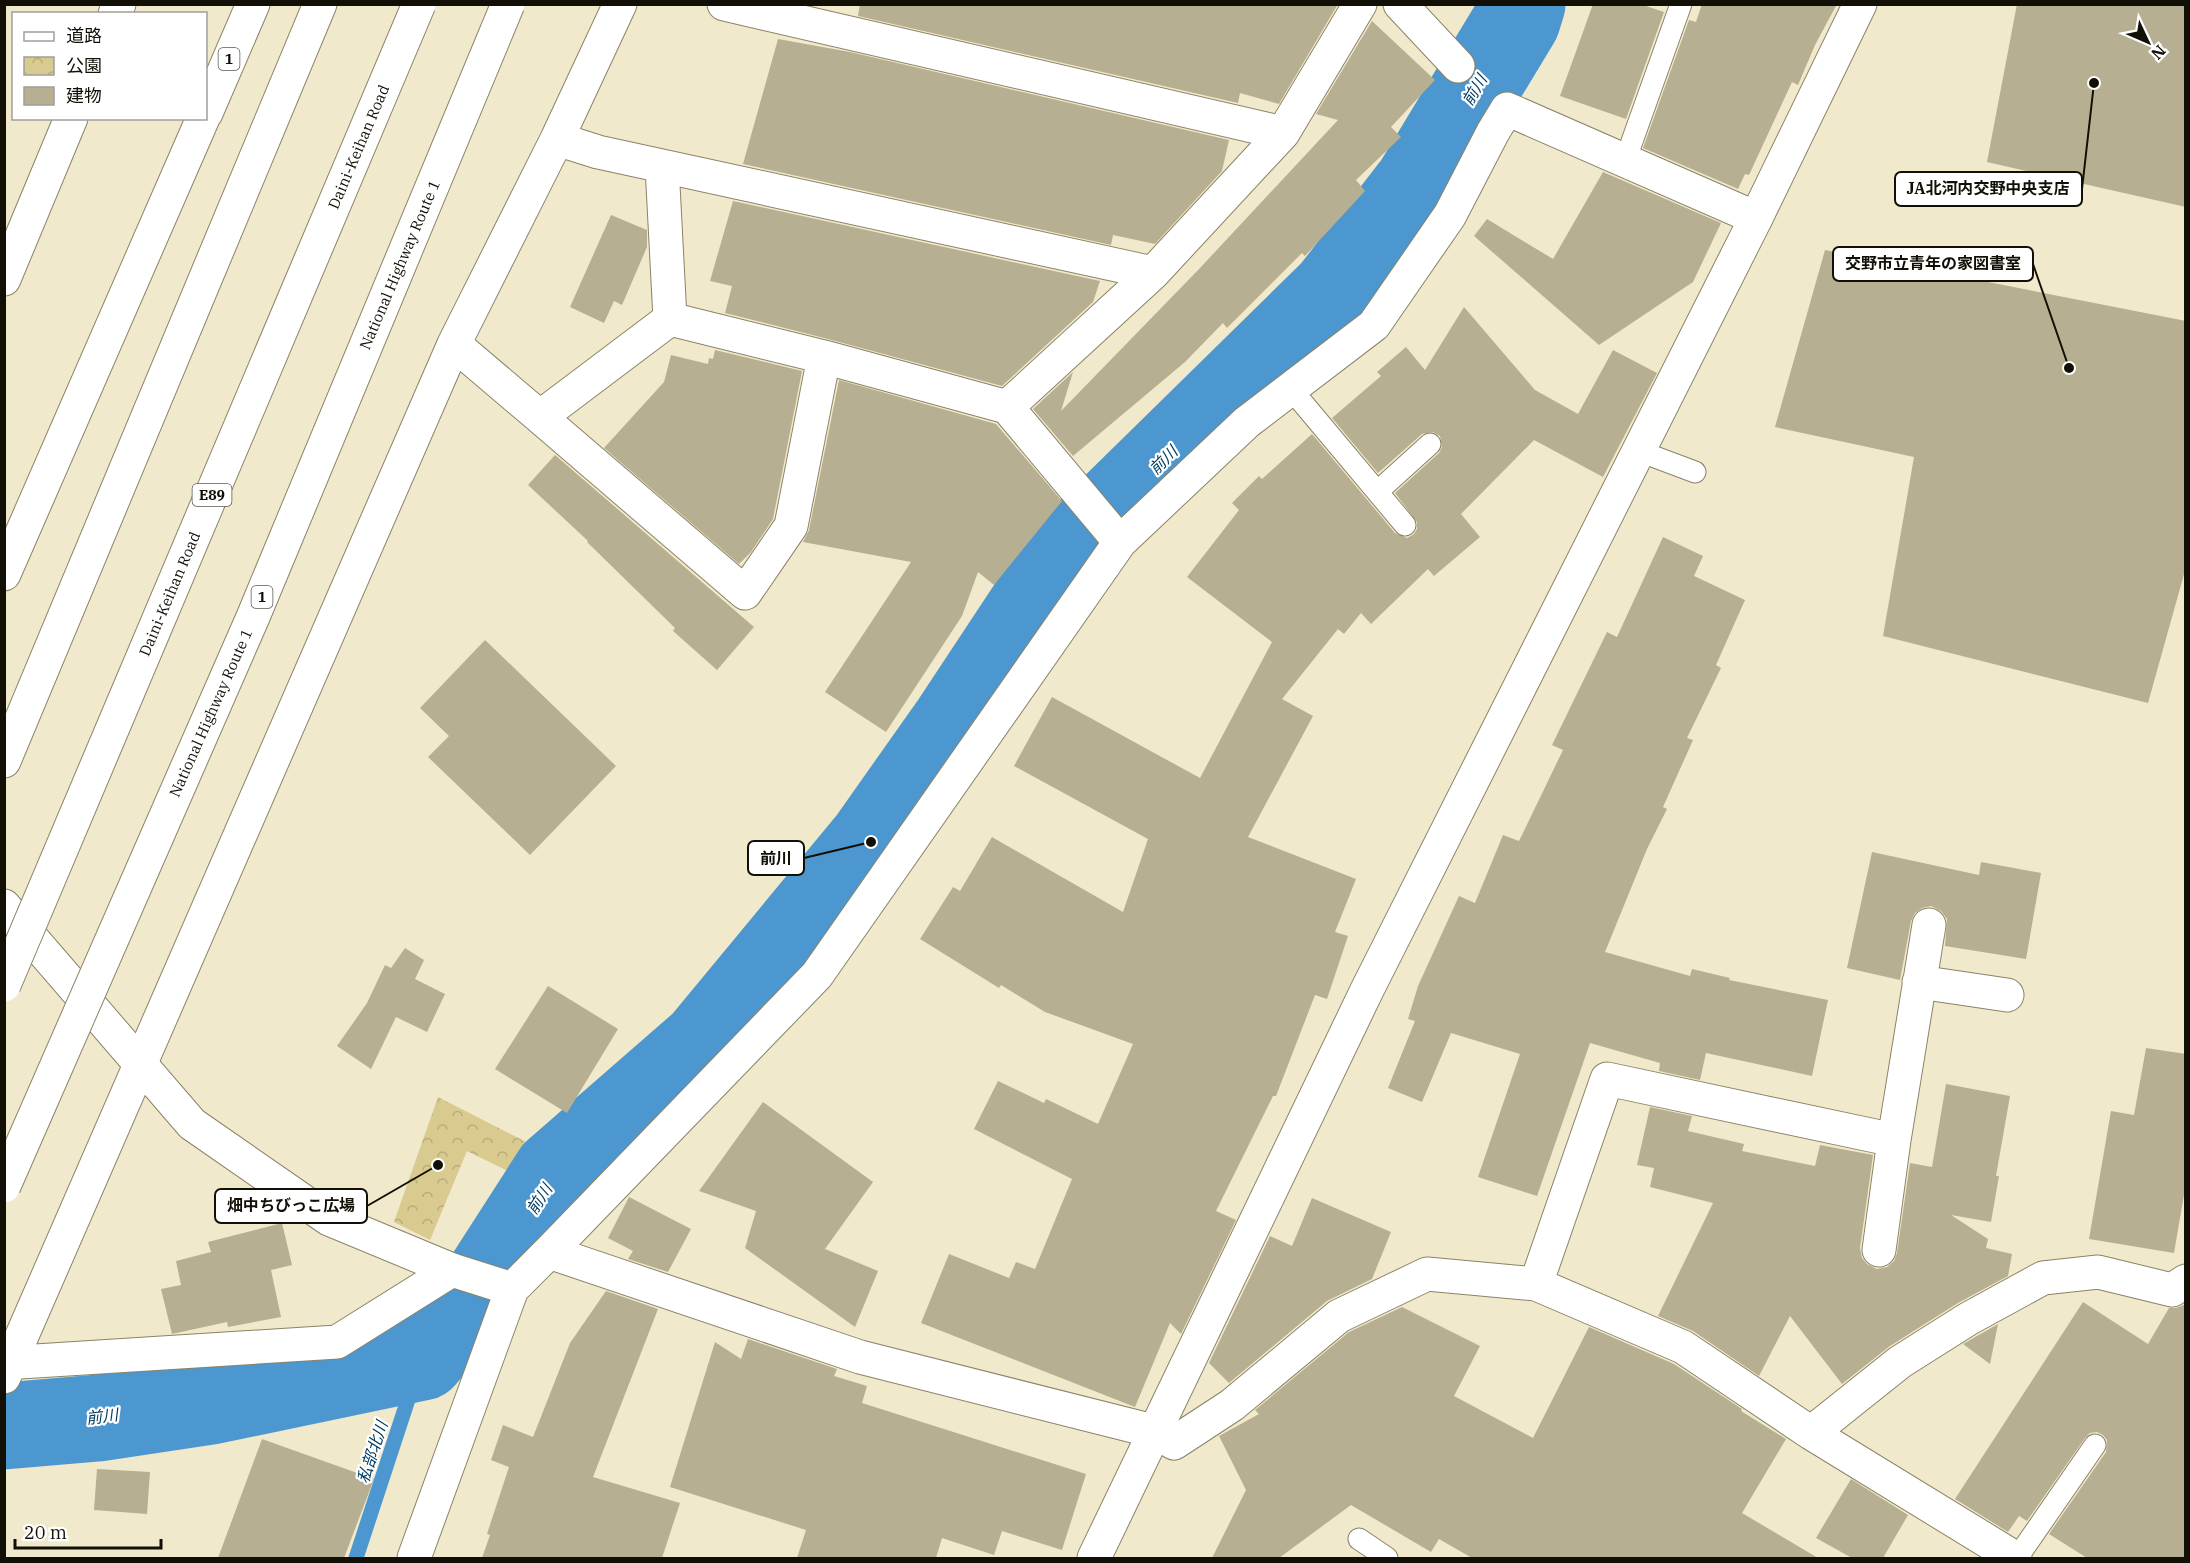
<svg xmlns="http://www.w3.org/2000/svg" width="2190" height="1563" viewBox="0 0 2190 1563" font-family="'IBM Plex Serif','Noto Sans JP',serif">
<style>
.park{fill:url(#park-crowns)}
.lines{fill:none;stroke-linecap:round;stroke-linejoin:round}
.stream{stroke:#4c97d0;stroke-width:15}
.river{stroke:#4c97d0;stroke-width:87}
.building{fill:#b7af92}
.lane-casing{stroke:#8a8367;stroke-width:23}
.street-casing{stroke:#8a8367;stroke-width:35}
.secondary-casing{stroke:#8a8367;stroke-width:35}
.highway-casing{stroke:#8a8367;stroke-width:35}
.lane{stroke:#fff;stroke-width:21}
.street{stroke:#fff;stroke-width:33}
.secondary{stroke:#fff;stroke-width:33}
.highway{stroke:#fff;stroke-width:33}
.highway-bridge-casing{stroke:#8a8367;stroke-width:35;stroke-linecap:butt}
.highway-bridge{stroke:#fff;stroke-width:33}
.labels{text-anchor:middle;stroke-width:4.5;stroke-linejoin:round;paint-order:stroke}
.shield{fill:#fff;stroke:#595851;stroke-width:1.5}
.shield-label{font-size:14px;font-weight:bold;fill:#121006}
.street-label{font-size:15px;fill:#121006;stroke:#fff}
.water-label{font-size:16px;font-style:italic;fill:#003d62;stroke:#fff}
.leader{fill:none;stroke:#121006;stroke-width:2}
.callout-dot{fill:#121006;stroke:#fff;stroke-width:2}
.callout{fill:#fff;stroke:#121006;stroke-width:2}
.callout-label{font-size:16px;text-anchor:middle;font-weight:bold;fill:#121006}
</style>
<defs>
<pattern id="park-crowns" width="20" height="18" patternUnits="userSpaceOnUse" patternTransform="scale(1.5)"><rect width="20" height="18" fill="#d9ca8f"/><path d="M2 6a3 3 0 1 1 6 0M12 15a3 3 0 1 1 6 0" fill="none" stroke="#b9ac7a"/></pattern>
</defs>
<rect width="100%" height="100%" fill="#f1e9cb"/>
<!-- park -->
<path class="park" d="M438,1097L542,1150L524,1179L467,1151L430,1240L394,1222Z"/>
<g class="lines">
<!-- stream -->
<path class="stream" d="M356,1558L422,1357"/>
<!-- river -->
<path class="river" d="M4,1426L98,1418L211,1401L422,1357L486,1282L556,1173L704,1044L871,842L955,723L1066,555L1334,292L1417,185L1517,20L1522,4"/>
</g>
<!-- building -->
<path class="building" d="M860,4H1338L1279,104L1240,93L1238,103L858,16Z
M1593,4H1640L1664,12L1626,119L1560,96Z
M1702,4H1837L1815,45L1798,85L1792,82L1749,175L1745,174L1738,189L1643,148L1689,20L1696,22Z
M2017,4H2186V207L1987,162Z
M1372,21L1435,80L1391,127L1401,137L1356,180L1365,191L1305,256L1302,253L1227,328L1223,323L1185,362L1073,456L1033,409L1073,372L1061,411L1201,267L1200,268L1338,120L1316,114Z
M778,39L850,52L1229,140L1222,171L1155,244L1113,235L1111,245L743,164Z
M1603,172L1721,223L1693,282L1599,345L1474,236L1487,219L1553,259Z
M733,201L1100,281L1093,302L1002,386L828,339L725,313L732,286L710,281Z
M611,215L647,230V247L622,305L614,301L604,323L570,307Z
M1825,250L2186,321V567L2148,703L1883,636L1914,457L1775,427Z
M1464,307L1535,390L1578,414L1613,350L1657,373L1603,477L1534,440L1461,514L1480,537L1434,576L1428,569L1371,624L1361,613L1344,634L1338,629L1282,699L1313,716L1248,837L1356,879L1335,932L1348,936L1327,999L1315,995L1276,1096H1273L1216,1211L1236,1220L1181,1334L1170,1323L1135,1407L921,1323L949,1254L1009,1278L1016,1262L1035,1269L1072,1179L974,1129L998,1081L1044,1103L1046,1099L1098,1124L1133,1044L1045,1012L1001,985L999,988L920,939L953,887L960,891L992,837L1123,912L1148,839L1014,766L1052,697L1200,778L1272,642L1187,577L1239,510L1232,503L1259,476L1262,479L1312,434L1395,533L1407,538L1414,534L1417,529V522L1395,493L1439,453L1442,447L1440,436L1433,432L1422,434L1378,473L1332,418L1381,376L1377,372L1406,347L1425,370Z
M715,350L802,371L773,519L751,552L739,564L604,448L664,382L671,355L708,364L709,358L713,359Z
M839,380L996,424L1062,501L994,585L978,572L962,616L886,732L825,692L911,562L803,542L809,530Z
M555,455L754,627L717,670L673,631L675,628L587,542L588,541L528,485Z
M1663,537L1703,556L1694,576L1745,600L1716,665L1721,668L1687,738L1693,740L1663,807L1667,809L1647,849L1605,952L1690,976L1692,969L1730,978L1729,980L1828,1000L1812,1076L1706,1053L1700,1080L1659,1071L1660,1063L1590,1043L1537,1196L1478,1177L1520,1054L1451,1033L1422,1102L1388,1088L1415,1021L1408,1019L1418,986L1459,896L1475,903L1503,835L1519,841L1563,750L1552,745L1607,632L1617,637Z
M485,640L616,766L530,855L428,757L449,736L420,708Z
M1872,852L1979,875L1981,862L2041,873L2026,959L1945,946L1947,919L1941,911L1931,906L1922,908L1915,913L1911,921L1900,980L1847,968Z
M405,948L424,960L415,979L445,994L427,1032L396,1017L371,1069L337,1046L367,1003L385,965L391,968Z
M548,986L618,1029L567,1113L495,1069Z
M2146,1048L2186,1054V1183L2174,1253L2089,1239L2111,1111L2134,1115Z
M1946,1084L2010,1096L1996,1176H1999L1991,1222L1951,1215L1988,1239L1986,1248L2012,1254L2008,1276L1958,1303L1890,1346L1842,1384L1790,1316L1759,1376L1693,1331L1658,1316L1713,1203L1650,1187L1654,1168L1637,1165L1650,1107L1692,1116L1688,1131L1744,1144L1742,1151L1815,1166L1820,1145L1873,1155L1860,1248L1862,1258L1867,1264L1877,1269L1887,1267L1894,1261L1897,1253L1910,1163L1932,1167Z
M763,1102L873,1182L825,1249L878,1271L855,1327L745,1248L756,1211L699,1191Z
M629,1197L691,1229L668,1272L628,1259L633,1251L608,1238Z
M1312,1198L1391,1232L1372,1279L1327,1301L1229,1383L1209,1363L1270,1236L1292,1246Z
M282,1223L292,1265L271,1270L281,1317L228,1327L227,1322L172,1334L161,1289L181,1285L176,1261L211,1252L208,1242Z
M606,1291L658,1309L593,1477L680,1503L662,1558H482L490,1535L487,1534L509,1467L491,1460L503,1425L533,1437L570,1343Z
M2083,1302L2148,1344L2169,1308H2176L2186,1304V1558H2087L2049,1534L2106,1452L2107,1440L2103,1435L2097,1432L2090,1433L2085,1438L2027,1521L2019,1516L2008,1532L1955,1499Z
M1402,1307L1480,1346L1454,1396L1533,1438L1589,1327L1674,1364L1742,1409L1741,1411L1786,1439L1742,1513L1818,1558H1472L1439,1539L1431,1552L1351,1505L1279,1558H1212L1246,1490L1219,1436L1259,1414L1255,1410L1349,1332Z
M1998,1324L1990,1364L1963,1344Z
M748,1339L837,1369L834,1376L867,1386L862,1403L1086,1474L1062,1550L1002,1531L994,1555L942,1538L936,1558H797L806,1530L670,1487L715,1342L741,1359Z
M262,1439L374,1479L344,1558H218Z
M97,1469L150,1472L147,1514L94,1510Z
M1851,1479L1908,1515L1883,1558H1852L1816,1538Z"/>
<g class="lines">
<!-- lane casing -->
<g class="lane-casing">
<path id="lane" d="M1625,161L1681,4
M1291,389L1405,525
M1639,451L1695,472
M1377,492L1430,444
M1359,1539L1387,1558
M2017,1558L2095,1445"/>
</g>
<!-- street casing -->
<g class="street-casing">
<path id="street" d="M724,4L1283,133L1360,4
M1400,4L1458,66
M115,14L119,4
M557,139L598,152L1153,273L1283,133
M662,166L670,319
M4,279L71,118
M454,344L540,417L670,319L824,357L1007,407
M540,417L745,593L791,526L824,357
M1120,542L1007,407L1153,273
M1919,982L2007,995
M1879,1250L1894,1140
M549,1252L817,975L1120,542L1247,422L1374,325L1450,215L1493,132L1507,109L1756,218
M1536,1284L1607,1079L1894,1140L1929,925
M4,1363L337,1342L452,1270L512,1289
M4,1377L454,344L557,139L620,4
M1811,1433L1900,1362L1968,1319L2043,1278L2098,1272L2172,1290L2186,1281
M414,1558L512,1289L549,1252L860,1357L1153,1431L1174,1443L1232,1405L1339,1316L1427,1274L1536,1284L1683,1347L1811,1433L2015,1558"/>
</g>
<!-- secondary casing -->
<g class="secondary-casing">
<path id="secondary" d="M4,906L192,1124L329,1219L452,1270
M1094,1558L1367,990L1756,218L1860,4"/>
</g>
<!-- highway casing -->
<g class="highway-casing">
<path id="highway" d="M206,113L253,4
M4,574L203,118
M4,761L320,4"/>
</g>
<!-- lane -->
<use href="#lane" class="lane"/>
<!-- street -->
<use href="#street" class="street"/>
<!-- secondary -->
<use href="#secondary" class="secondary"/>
<!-- highway -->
<use href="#highway" class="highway"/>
<!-- highway-bridge casing -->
<g class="highway-bridge-casing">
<path id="highway-bridge" d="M4,985L419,4
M4,1186L253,617L508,4"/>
</g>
<!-- highway-bridge -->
<use href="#highway-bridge" class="highway-bridge"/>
</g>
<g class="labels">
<!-- shield labels -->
<g class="shield">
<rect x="218.5" y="48" width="21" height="22" rx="4.5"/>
<rect x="192.5" y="484" width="39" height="22" rx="4.5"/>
<rect x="251.5" y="586" width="21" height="22" rx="4.5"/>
</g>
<g class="shield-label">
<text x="229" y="64">1</text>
<text x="212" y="500">E89</text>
<text x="262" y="602">1</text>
</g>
<!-- street labels -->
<g class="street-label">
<text transform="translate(359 147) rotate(-67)" y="5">Daini-Keihan Road</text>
<text transform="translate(400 265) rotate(-67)" y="5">National Highway Route 1</text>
<text transform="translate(170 594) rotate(-67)" y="5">Daini-Keihan Road</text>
<text transform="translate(211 713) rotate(-66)" y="5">National Highway Route 1</text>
</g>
<!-- water labels -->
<g class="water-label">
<text transform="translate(1474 90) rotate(-59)" y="6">前川</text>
<text transform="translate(1163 460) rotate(-45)" y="6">前川</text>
<text transform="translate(539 1199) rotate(-57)" y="6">前川</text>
<text transform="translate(102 1416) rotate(-7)" y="6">前川</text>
<text transform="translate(372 1452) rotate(-72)" y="6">私部北川</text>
</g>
</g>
<!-- callouts -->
<path class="leader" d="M2094 83L2082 189M2069 368L2033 264M871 842L804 858M438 1165L367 1206"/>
<g class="callout-dot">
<circle cx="2094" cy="83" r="6"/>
<circle cx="2069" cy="368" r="6"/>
<circle cx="871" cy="842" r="6"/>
<circle cx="438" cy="1165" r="6"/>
</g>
<g class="callout">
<rect x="1895" y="172" width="187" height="34" rx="6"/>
<rect x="1833" y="247" width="200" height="34" rx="6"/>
<rect x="748" y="841" width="56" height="34" rx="6"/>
<rect x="215" y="1189" width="152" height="34" rx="6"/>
</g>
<g class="callout-label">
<text x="1988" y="194">JA北河内交野中央支店</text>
<text x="1933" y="269">交野市立青年の家図書室</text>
<text x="776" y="864">前川</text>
<text x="291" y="1211">畑中ちびっこ広場</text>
</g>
<!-- border -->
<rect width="2190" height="1563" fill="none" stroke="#121006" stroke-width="12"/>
<!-- legend -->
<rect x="12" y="12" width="195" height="108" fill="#ffffff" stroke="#a09f9b" stroke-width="1.5"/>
<rect x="24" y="32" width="30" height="9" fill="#ffffff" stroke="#a09f9b" stroke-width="1.5"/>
<text x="66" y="42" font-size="18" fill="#121006">道路</text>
<rect x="24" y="57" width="30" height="18" fill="url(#park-crowns)" stroke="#a09f9b" stroke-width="1.5"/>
<text x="66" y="72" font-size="18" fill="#121006">公園</text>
<rect x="24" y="87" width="30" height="18" fill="#b7af92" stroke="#a09f9b" stroke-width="1.5"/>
<text x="66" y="102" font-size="18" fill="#121006">建物</text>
<!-- north arrow -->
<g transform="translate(2148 42) rotate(134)" stroke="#ffffff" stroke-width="4.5" paint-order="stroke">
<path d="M0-4.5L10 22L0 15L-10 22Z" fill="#121006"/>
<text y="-9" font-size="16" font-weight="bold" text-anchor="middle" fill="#121006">N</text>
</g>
<!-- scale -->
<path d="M15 1539v9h146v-9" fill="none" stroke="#121006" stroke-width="3"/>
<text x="24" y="1539" font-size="18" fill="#121006" stroke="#ffffff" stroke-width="4.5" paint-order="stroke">20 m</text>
</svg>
